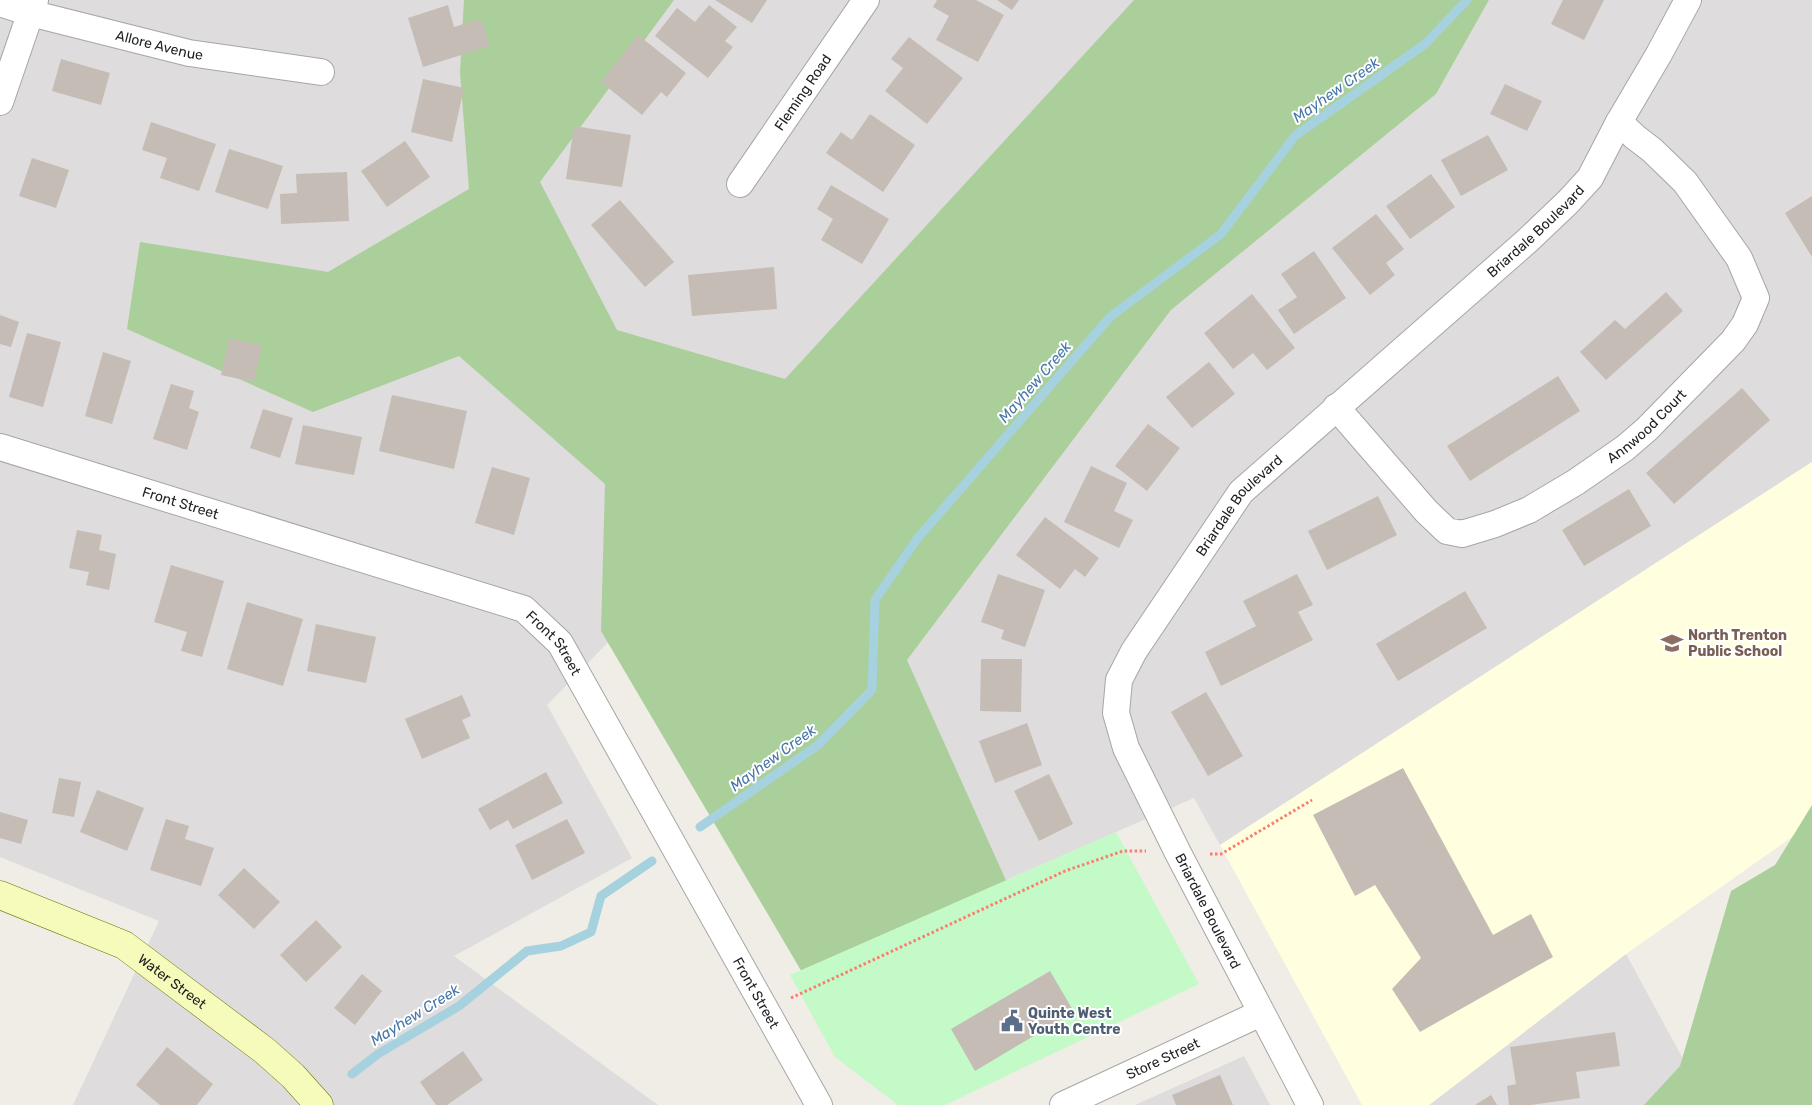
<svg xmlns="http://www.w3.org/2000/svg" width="1812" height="1105" viewBox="0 0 1812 1105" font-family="Rubik,sans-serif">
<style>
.residential{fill:#dedcdc}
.education{fill:#ffffe0}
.forest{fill:#aacf9b}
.park{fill:#c3fac8}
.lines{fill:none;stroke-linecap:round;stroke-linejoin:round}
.stream{stroke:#a6d1de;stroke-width:9}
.building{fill:#c5bcb5}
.street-casing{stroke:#a6a6a6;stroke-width:28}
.secondary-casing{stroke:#6b7805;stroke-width:29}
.path{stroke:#fa7d6d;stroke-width:3;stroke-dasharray:2.5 2.5;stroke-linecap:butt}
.street{stroke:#fff;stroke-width:26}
.secondary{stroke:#f6faba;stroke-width:28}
.labels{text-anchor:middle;stroke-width:4;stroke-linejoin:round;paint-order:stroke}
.street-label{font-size:14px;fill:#1f1f1f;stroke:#fff}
.education-label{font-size:14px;font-weight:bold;fill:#785e54;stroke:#fff;text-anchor:start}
.service-label{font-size:14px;font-weight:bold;fill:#4e5e75;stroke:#fff;text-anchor:start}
.water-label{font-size:15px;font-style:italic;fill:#4878a8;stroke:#fff}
</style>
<rect width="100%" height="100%" fill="#f0ede6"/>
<!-- residential -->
<path class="residential" d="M0,0H1203L921,321L547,705L632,858L454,956L658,1105H73L159,921L0,857Z
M1489,0H1812V462L1220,845L1194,798L997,884L907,660L1171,310L1436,94Z
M1626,954L1708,1105H1429Z
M1244,1056L1270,1105H1135Z"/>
<!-- education -->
<path class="education" d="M1812,462V823L1626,954L1429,1105H1362L1220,845Z"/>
<!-- forest -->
<path class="forest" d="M464,0H674L540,182L617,330L785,379L1134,0H1489L1436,94L1171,310L907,660L1017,905L816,996L601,631L605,484L459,356L313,412L127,329L140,242L328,272L469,189L460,72Z
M1812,805V1105H1644L1680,1066L1731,891L1775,865Z"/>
<!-- park -->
<path class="park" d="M1116,832L1199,984L945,1105H898L835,1057L790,975Z"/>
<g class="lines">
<!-- stream -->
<path class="stream" d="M700,827L818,745L872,690L875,600L917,539L1110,317L1221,234L1295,136L1425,44L1467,0
M352,1074L378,1054L459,1006L527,951L561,946L591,932L601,896L652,861"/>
</g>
<!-- building -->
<path class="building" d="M715,0H767L752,23Z
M937,0H976L1004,15L978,62L936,40L949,16L933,7Z
M997,0H1019L1012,10Z
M1563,0H1604L1584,40L1551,24Z
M448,5L454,27L481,19L490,46L423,67L408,18Z
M709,5L737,27L725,41L733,47L708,78L655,36L677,8L695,22Z
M638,35L686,73L667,97L661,92L642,115L601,82Z
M909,37L963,78L927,124L885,91L903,68L891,59Z
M61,59L110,73L101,105L52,91Z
M423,79L464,88L452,142L411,132Z
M1505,84L1542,101L1527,131L1490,114Z
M870,114L915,145L883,192L826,153L841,132L852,140Z
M151,122L216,144L199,191L160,178L167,158L142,150Z
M574,126L631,135L622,187L566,179Z
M1488,135L1508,170L1461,196L1441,160Z
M405,141L430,177L387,207L361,171Z
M229,149L283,166L268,209L215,192Z
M32,158L69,170L56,208L19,196Z
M347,172L349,221L281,224L280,194L297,193L296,174Z
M1431,174L1455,207L1410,239L1386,206Z
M831,185L889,219L862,264L821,240L833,219L817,209Z
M1812,196V257L1785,213Z
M620,200L674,262L645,287L591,225Z
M1376,214L1404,249L1386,263L1395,275L1370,295L1332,248Z
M1314,251L1346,298L1294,334L1278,310L1297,297L1281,274Z
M774,267L777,309L692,316L688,275Z
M1666,292L1683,311L1606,380L1580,352L1615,320L1625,329Z
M1252,294L1295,348L1267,370L1253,353L1233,369L1204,333Z
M0,315L19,322L11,347L0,344Z
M27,333L61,342L43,407L9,397Z
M229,338L262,345L254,382L221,375Z
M103,352L131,361L112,424L85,416Z
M1209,362L1235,394L1192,428L1166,397Z
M1558,376L1580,411L1470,481L1447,446Z
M171,384L194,391L189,408L199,412L187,450L153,439Z
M1742,388L1770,420L1674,504L1646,473Z
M392,395L467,411L454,469L379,451Z
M263,409L293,418L280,458L250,448Z
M1148,424L1180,448L1147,491L1115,466Z
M303,425L362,437L354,475L295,464Z
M1091,466L1127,483L1114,511L1133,520L1119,548L1064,522Z
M492,467L530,478L514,535L475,523Z
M1629,489L1651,526L1584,566L1562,530Z
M1378,496L1397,535L1327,570L1308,531Z
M1045,517L1099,558L1085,577L1075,569L1060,589L1016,555Z
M77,530L102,535L99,550L116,554L109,590L86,585L89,572L69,568Z
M171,565L224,581L202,657L181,651L187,632L154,622Z
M998,574L1045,590L1025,647L1001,639L1004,630L981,622Z
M1297,574L1313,605L1298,612L1313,640L1221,686L1205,652L1256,626L1243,601Z
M1465,591L1487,628L1398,681L1376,644Z
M247,602L303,619L283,686L227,669Z
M316,624L376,637L366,683L307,671Z
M981,659H1022L1021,712L980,711Z
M1206,692L1243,756L1208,776L1171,712Z
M462,695L471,716L462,720L470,738L422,759L405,719Z
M1027,723L1042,765L995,783L979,741Z
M1403,768L1493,935L1531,914L1553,957L1420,1032L1392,989L1421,958L1375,885L1355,896L1313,815Z
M546,772L563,803L513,829L508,820L490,830L478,809Z
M1049,774L1073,824L1039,841L1014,791Z
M59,778L81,782L74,817L52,813Z
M97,790L144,808L127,851L80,832Z
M0,812L28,820L21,844L0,838Z
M166,819L189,826L185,839L214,848L201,886L150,870Z
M567,819L585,853L532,880L515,845Z
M244,868L280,902L254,929L218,895Z
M316,920L342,947L306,982L280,955Z
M1050,971L1074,1012L975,1071L951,1029Z
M362,974L382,991L355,1025L334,1008Z
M1615,1032L1620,1066L1576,1072L1580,1098L1531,1105H1509L1507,1086L1516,1084L1510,1047Z
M167,1047L213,1084L197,1105H160L136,1085Z
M463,1051L483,1080L447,1105H436L420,1082Z
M1220,1075L1233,1105H1176L1172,1095Z
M1491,1095L1497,1105H1475Z"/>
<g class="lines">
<!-- street casing -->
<g class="street-casing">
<g id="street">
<path id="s1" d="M0,3L30,13L189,53L321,72"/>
<path d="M0,102L35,0"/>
<path id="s2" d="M740,184L866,0"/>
<path id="s3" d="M1336,407L1426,511L1447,531L1462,534L1495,524L1529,510L1576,482L1625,448L1647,429L1733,341L1745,324L1756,298L1739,258L1685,182L1652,150L1635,137L1619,122"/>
<path id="s4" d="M0,447L524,609L560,643L819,1105"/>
<path id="s5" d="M1063,1105L1261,1013"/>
<path id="s6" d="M1310,1105L1178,853L1126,748L1116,713L1119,680L1134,651L1241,492L1527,241L1568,202L1590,178L1619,122L1659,54L1688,0"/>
</g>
</g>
<!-- secondary casing -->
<g class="secondary-casing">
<g id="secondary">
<path id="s7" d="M0,895L124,945L265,1051L293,1076L319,1105"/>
</g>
</g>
<!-- path -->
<path class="path" d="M1210,854H1221L1312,800
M791,998L1065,871L1123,851H1146"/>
<!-- street -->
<use href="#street" class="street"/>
<!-- secondary -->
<use href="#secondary" class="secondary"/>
</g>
<!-- icons -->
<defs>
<g id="school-bare" transform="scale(1.725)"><path d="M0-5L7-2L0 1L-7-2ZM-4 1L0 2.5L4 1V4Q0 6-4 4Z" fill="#8d6e63" stroke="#fff" stroke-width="2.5" paint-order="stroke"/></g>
<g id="civic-bare" transform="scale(1.725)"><path d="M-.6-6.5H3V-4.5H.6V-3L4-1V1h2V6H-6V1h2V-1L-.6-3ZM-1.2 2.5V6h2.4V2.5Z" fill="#5c6f8a" stroke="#fff" stroke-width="2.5" paint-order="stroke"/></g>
</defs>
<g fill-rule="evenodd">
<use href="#school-bare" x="1672" y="643"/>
<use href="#civic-bare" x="1012" y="1021"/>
</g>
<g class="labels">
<!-- street labels -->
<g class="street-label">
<text dy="5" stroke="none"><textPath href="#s1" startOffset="165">Allore Avenue</textPath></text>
<text dy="5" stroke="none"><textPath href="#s2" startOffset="111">Fleming Road</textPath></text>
<text dy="5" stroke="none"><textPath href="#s6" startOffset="1089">Briardale Boulevard</textPath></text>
<text dy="5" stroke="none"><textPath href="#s3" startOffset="398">Annwood Court</textPath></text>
<text dy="5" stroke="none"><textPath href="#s4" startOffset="189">Front Street</textPath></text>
<text dy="5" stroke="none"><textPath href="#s6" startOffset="684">Briardale Boulevard</textPath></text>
<text dy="5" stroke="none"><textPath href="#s4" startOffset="594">Front Street</textPath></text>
<text transform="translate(1208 911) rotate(63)" y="5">Briardale Boulevard</text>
<text dy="5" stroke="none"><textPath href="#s7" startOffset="194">Water Street</textPath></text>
<text dy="5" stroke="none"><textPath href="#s4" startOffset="999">Front Street</textPath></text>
<text dy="5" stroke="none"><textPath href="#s5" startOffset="110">Store Street</textPath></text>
</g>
<!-- education labels -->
<g class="education-label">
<text x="1688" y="640">North Trenton<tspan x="1688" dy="16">Public School</tspan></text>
</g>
<!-- service labels -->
<g class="service-label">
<text x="1028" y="1018">Quinte West<tspan x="1028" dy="16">Youth Centre</tspan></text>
</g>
<!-- water labels -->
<g class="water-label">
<text transform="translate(1336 90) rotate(-35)" y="5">Mayhew Creek</text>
<text transform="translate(1035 382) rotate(-49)" y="5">Mayhew Creek</text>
<text transform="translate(773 758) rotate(-36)" y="5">Mayhew Creek</text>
<text transform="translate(415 1015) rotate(-32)" y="5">Mayhew Creek</text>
</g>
</g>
</svg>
